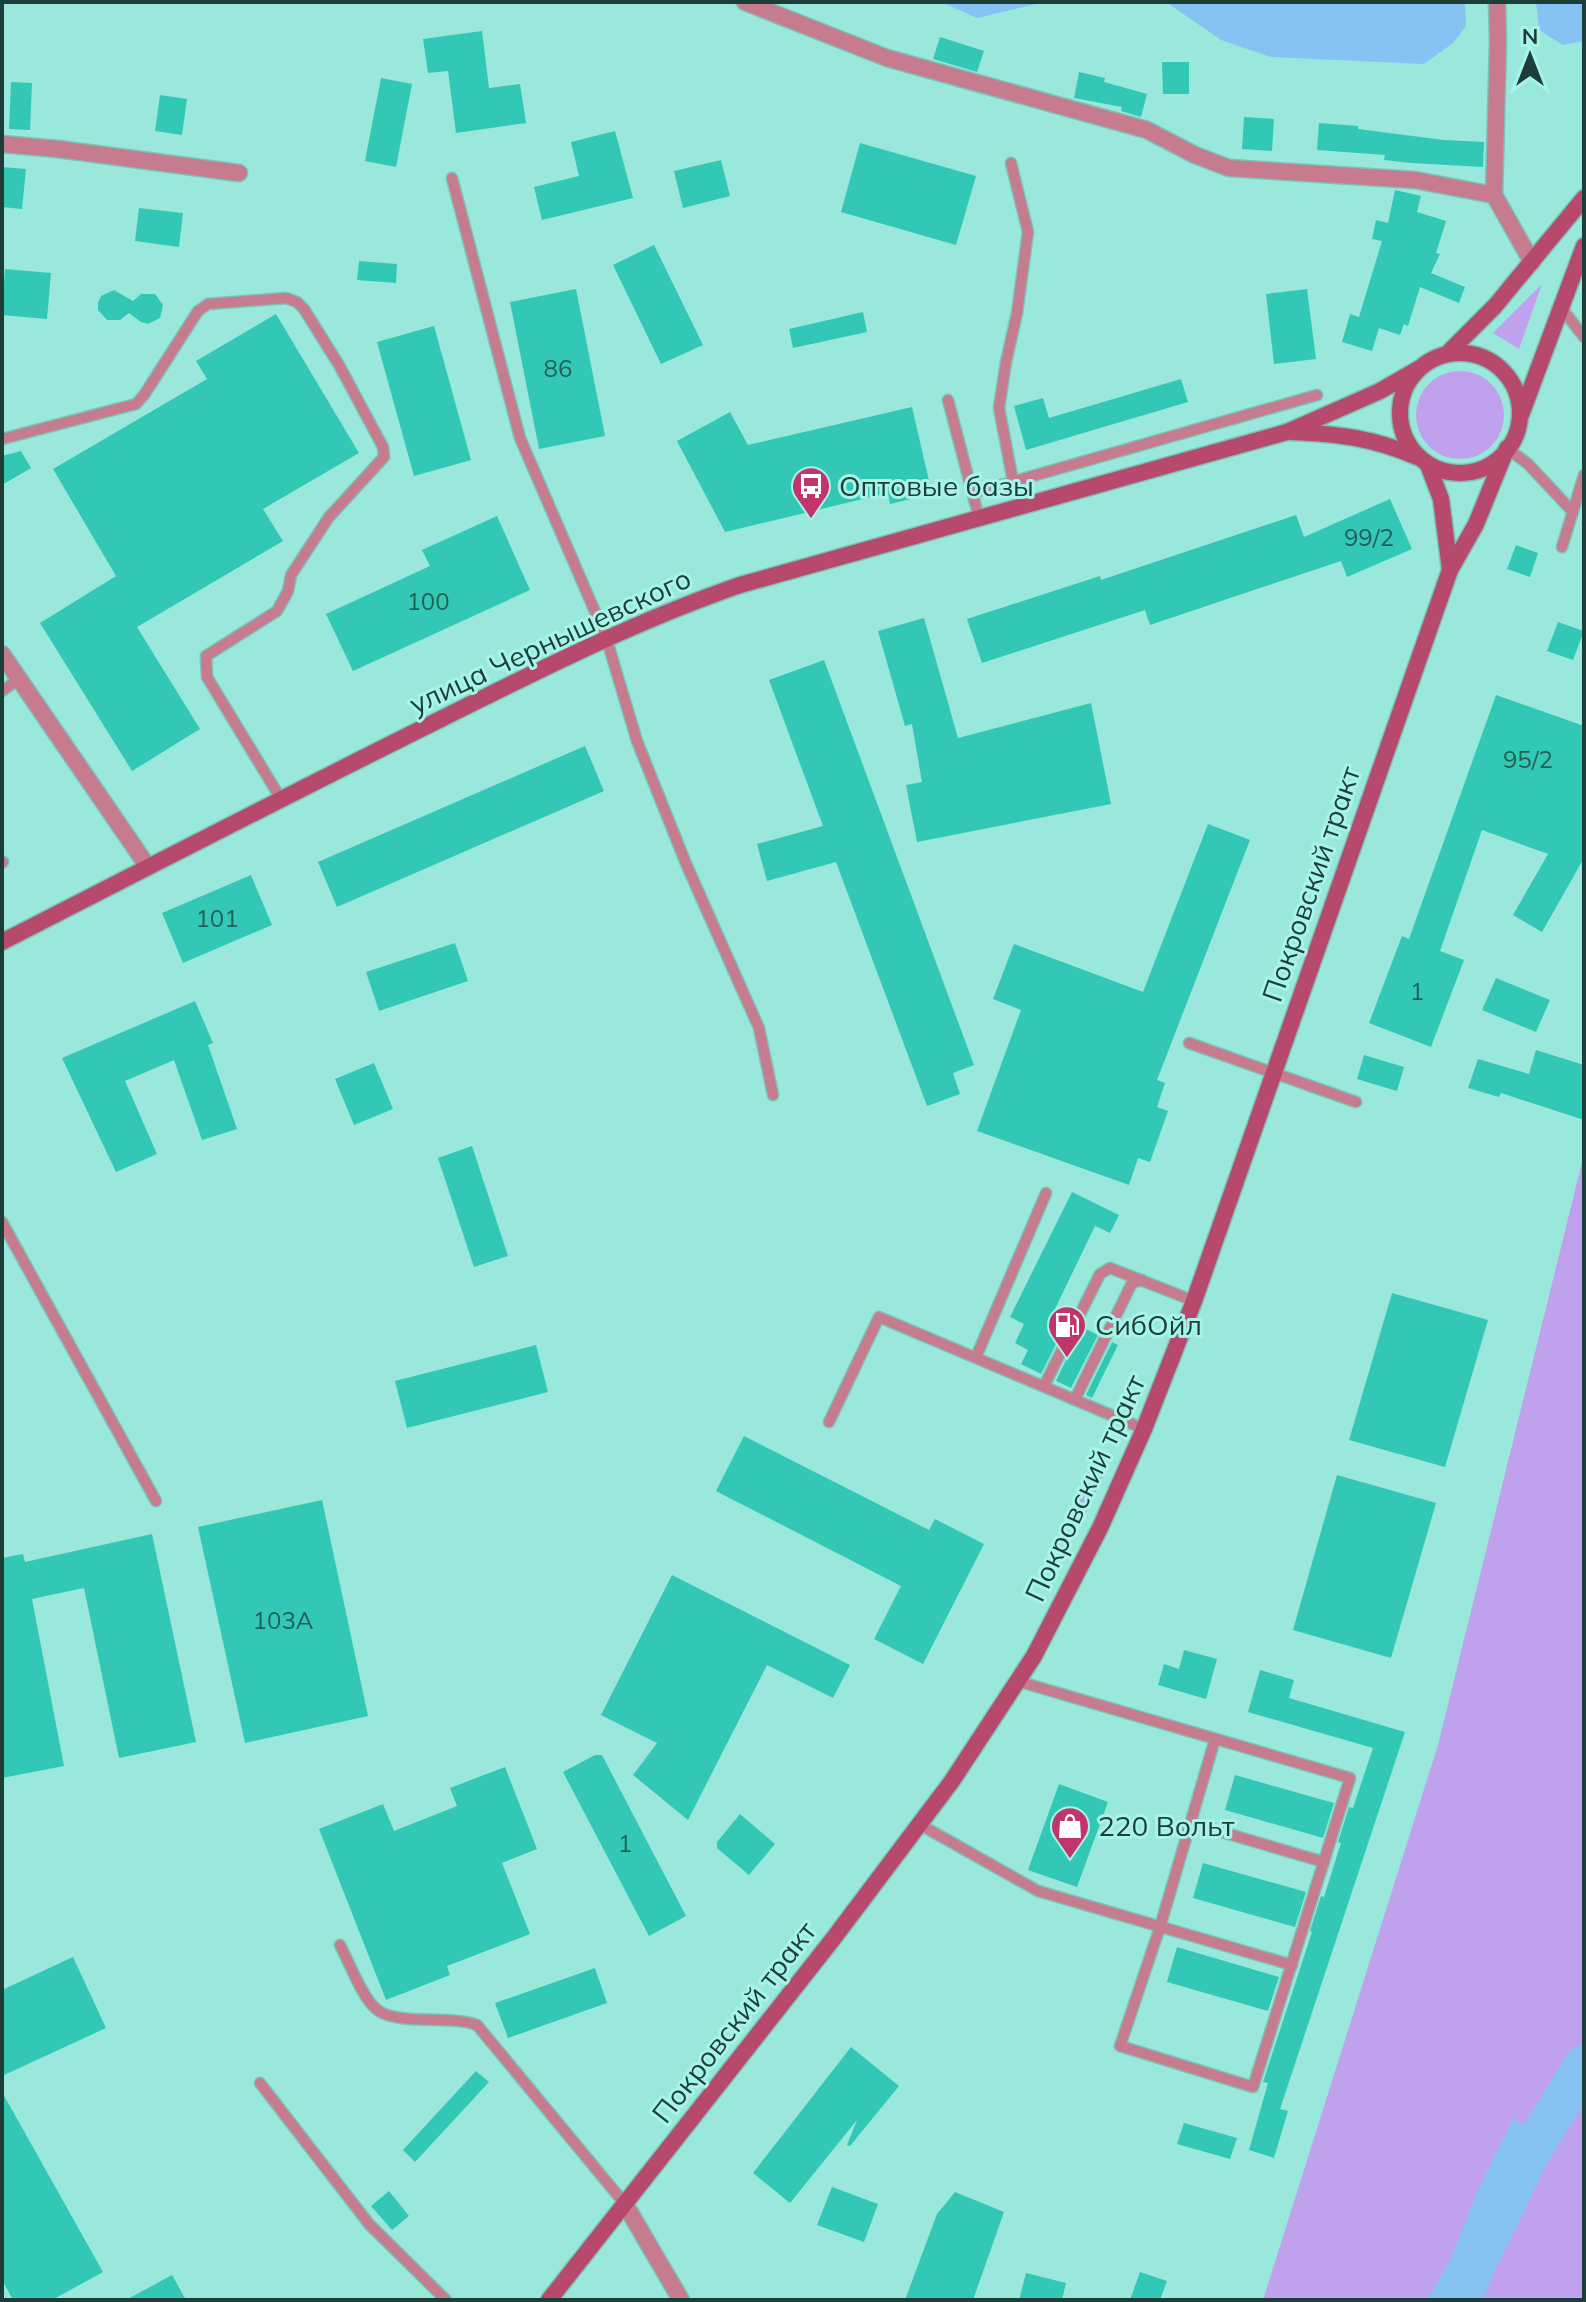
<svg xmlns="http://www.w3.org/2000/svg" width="1586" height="2302" viewBox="0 0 1586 2302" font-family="Mulish,sans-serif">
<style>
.green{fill:#c0a1ed}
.water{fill:#86c3f3}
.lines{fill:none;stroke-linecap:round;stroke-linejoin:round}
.river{stroke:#86c3f3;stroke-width:40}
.building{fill:#33c8b5}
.service-casing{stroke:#7ec2b7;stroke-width:13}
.minor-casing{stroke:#7ec2b7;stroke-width:19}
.tertiary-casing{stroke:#7ec2b7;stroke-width:19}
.secondary-casing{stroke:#7ec2b7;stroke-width:19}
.service{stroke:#c67b8f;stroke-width:10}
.minor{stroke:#c67b8f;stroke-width:16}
.tertiary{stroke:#c67b8f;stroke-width:16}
.secondary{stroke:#b7496d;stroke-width:16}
.labels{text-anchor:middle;stroke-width:6;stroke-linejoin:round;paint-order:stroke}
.number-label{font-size:24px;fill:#226057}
.poi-label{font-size:28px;fill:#1d3d38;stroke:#a6f5e8;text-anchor:start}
.street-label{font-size:28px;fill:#1d3d38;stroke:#a6f5e8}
</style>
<rect width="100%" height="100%" fill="#99e8db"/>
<!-- green -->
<path class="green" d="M1542,284L1519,349L1493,333Z
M1416 415a44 44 0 1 1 88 0a44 44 0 1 1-88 0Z
M1584,1154V2300H1263L1438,1745Z
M1091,1466L1102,1468L1105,1472L1084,1518L1067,1521Z"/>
<!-- water -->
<path class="water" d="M941,2H1045L977,18Z
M1166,2H1465L1466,26L1453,43L1424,64L1271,57L1221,40Z
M1536,2H1584V41L1563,45L1539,30Z
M1513,2119L1552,2140C1537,2197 1503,2245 1483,2300H1427L1450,2260L1480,2185Z"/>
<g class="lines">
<!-- river -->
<path class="river" d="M1516,2180L1528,2156L1584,2065"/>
</g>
<!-- building -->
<path class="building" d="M482,31L489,88L520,84L526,123L456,133L448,71L428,73L423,39Z
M940,37L984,51L977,72L933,59Z
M1162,62H1189V94H1163Z
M1079,72L1105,78L1104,82L1147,94L1141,117L1121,111L1122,107L1074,98Z
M381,78L412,84L396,167L365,161Z
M11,82L32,83L30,130L9,129Z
M160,95L187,99L182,135L155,131Z
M1244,117L1274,119L1272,151L1242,149Z
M1319,123L1358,126V129L1444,140L1484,142L1483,167L1411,163L1384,160L1385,155L1317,150Z
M615,131L633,198L542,220L534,187L579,176L571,142Z
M860,143L976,176L956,245L841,212Z
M721,160L730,196L683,208L674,171Z
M2,167L26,169L22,209L2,207Z
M1395,190L1421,196L1417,212L1446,221L1436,253L1440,254L1431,273L1465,287L1459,303L1420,287L1408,326L1404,324L1400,335L1379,328L1372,351L1342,342L1350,314L1359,317L1382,241L1372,239L1376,220L1388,223Z
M139,208L183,213L179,247L135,241Z
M654,245L703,345L661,364L613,265Z
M359,261L397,264L396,283L357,280Z
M5,269L51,273L47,319L2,315Z
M576,289L605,436L539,449L510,302Z
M1307,289L1316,359L1274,364L1266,294Z
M114,290L133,301L141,294H155L163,305L160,318L148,324L141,322L129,313L120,320H107L98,310V303L101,296Z
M863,312L867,332L793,348L789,329Z
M276,314L359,453L263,509L283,541L137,627L200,729L132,771L40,623L116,576L53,469L207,379L196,361Z
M434,326L471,460L414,476L377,342Z
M1181,379L1188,402L1026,450L1014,406L1043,398L1049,418Z
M912,407L932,494L890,504L888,493L725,532L677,441L730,412L748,445Z
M21,451L31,468L2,485V456Z
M1390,499L1412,549L1347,577L1341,561L1150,625L1145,610L982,663L967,619L1100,576L1101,580L1296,515L1304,537Z
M497,516L530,590L353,671L326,614L430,566L422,550Z
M1516,545L1538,553L1530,577L1507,569Z
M924,618L958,738L1091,703L1111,804L917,842L906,785L922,782L912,724L905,726L878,631Z
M1558,622L1584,631L1573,660L1547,651Z
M824,660L974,1065L953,1073L960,1094L927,1106L836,862L767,881L757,844L823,826L769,680Z
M1496,695L1584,726V858L1542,932L1513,915L1548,854L1482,830L1440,951L1464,960L1431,1047L1369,1023L1402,936L1409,939Z
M585,746L604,791L337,907L318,862Z
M1208,824L1250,840L1157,1080L1165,1083L1157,1107L1168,1111L1150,1162L1138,1158L1129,1185L977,1131L1021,1010L993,999L1014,944L1143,992Z
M251,875L272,925L183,963L162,913Z
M455,943L468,981L379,1011L366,972Z
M1496,978L1550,1000L1536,1032L1482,1010Z
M195,1001L213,1043L208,1045L237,1129L202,1140L174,1060L125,1081L157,1154L116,1172L62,1058Z
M1536,1050L1584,1065V1120L1501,1093L1499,1097L1468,1088L1478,1059L1529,1074Z
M1364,1055L1404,1067L1397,1091L1357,1079Z
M374,1063L393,1109L354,1125L335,1079Z
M472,1146L508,1256L474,1267L438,1158Z
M1072,1192L1119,1215L1110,1233L1095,1226L1053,1313L1068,1320L1041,1374L1021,1364L1028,1350L1015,1343L1024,1324L1010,1317Z
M1392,1293L1488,1320L1445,1467L1349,1440Z
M1082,1327L1098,1335L1071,1388L1056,1381Z
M1112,1342L1118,1345L1092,1398L1086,1395Z
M536,1345L548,1392L407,1428L395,1381Z
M744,1436L929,1530L935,1519L984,1544L923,1664L874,1639L901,1586L716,1491Z
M1337,1475L1436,1503L1391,1658L1293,1630Z
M322,1500L368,1716L245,1743L198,1527Z
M152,1534L196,1742L119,1758L84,1588L32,1599L64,1766L2,1778V1558L23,1554L25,1562Z
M672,1575L850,1665L833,1698L767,1665L688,1820L633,1775L657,1743L601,1715Z
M1184,1650L1217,1659L1206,1699L1158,1685L1164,1664L1179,1669Z
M1260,1670L1294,1680L1289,1698L1405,1732L1280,2109L1288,2111L1274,2158L1249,2150L1268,2083L1263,2082L1312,1932L1310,1931L1321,1896L1324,1897L1341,1843L1338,1842L1349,1807L1353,1808L1373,1748L1248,1712Z
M595,1755H602L686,1916L649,1936L563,1772Z
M505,1767L537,1849L502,1863L530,1934L447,1966L450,1975L386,2000L319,1829L383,1804L394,1831L457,1806L450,1788Z
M1235,1775L1334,1803L1323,1838L1225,1810Z
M1059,1784L1108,1802L1077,1887L1028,1870Z
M740,1814L775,1844L749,1875L717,1848V1842Z
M1203,1863L1306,1892L1295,1927L1193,1898Z
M1177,1947L1279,1977L1268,2011L1167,1982Z
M73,1957L106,2028L2,2076V1990Z
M595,1968L607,2003L508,2038L495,2003Z
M851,2047L899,2086L850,2146L847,2145L857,2120L790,2203L753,2173Z
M476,2071L489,2082L415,2162L403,2150Z
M2,2092L103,2272L52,2300H13L2,2280Z
M1184,2123L1237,2138L1230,2159L1177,2144Z
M832,2187L878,2204L864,2242L817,2225Z
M389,2191L409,2216L392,2230L371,2206Z
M955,2192L1004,2212L973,2300H905L937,2214Z
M1140,2272L1167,2281L1160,2300H1130Z
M1026,2273L1066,2283L1062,2300H1019Z
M172,2275L186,2300H126Z"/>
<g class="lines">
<!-- service casing -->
<g class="service-casing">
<path id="service" d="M1011,163L1028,232L1017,313L1006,362L999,408L1013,481
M452,178L520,438L606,637L637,741L687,866L759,1028L773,1095
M1560,306L1584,337
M948,400L979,518
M2,439L136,404L144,395L198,311L208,304L286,298L297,302L304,309L339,365L383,447L384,457L329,517L291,575L288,591L277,611L206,656L207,677L281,799
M1507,448L1528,464L1573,512
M973,493L1317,395
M1562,547L1584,475
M2,691L19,679
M2,863L3,862
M1189,1043L1356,1102
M2,1222L156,1501
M976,1357L1046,1193
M1044,1386L1100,1274L1110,1268L1194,1301
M1075,1399L1132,1283L1142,1280
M829,1422L879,1317L1144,1429
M1017,1681L1350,1778L1253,2087L1120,2046L1160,1927L1215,1739
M1191,1823L1324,1862
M919,1824L1038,1891L1292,1965
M340,1945C350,1964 359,1990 373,2006C392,2028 449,2014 477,2025L625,2204
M260,2083L369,2224L446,2300"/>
</g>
<!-- minor casing -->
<g class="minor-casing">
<path id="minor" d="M745,2L887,58L1147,130L1195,155L1229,168L1415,180L1494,195
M1497,2L1498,41L1494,195L1532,262
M2,144L58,149L239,173
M2,654L148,867"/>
</g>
<!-- tertiary casing -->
<g class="tertiary-casing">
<path id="tertiary" d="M625,2204L681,2300"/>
</g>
<!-- secondary casing -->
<g class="secondary-casing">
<path id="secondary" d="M1400 413a60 60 0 1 1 120 0a60 60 0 1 1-120 0Z
M1447,354L1495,306L1584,198
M1521,415L1584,246
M1292,432C1339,434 1374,438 1417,457
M1428,465L1441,499L1450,570
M2,942C148,867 294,792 441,719C539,670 636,621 740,585L1287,432L1380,391L1420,368
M549,2300L833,1939L952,1781L1034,1656L1100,1528L1144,1429L1194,1301L1450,570L1476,524L1507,448"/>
</g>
<!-- service -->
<use href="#service" class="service"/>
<!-- minor -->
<use href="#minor" class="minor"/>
<!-- tertiary -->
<use href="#tertiary" class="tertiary"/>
<!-- secondary -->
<use href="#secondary" class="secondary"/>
</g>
<!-- icons -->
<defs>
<g id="bus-pin" transform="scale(2)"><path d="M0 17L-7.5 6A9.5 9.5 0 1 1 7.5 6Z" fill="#c1366a" stroke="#a6f5e8"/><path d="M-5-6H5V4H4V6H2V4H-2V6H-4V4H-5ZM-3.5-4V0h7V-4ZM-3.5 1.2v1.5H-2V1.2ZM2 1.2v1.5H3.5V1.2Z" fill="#fff"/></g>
<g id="fuel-pin" transform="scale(2)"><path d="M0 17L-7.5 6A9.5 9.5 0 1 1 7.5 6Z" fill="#c1366a" stroke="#a6f5e8"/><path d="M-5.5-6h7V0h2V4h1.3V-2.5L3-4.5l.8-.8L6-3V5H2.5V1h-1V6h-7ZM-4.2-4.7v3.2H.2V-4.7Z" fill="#fff"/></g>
<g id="shop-pin" transform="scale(2)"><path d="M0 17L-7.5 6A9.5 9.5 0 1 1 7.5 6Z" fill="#c1366a" stroke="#a6f5e8"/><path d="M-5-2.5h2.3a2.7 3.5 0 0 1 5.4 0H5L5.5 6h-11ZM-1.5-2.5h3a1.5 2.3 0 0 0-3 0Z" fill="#fff"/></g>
</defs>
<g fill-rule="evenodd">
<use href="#bus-pin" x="811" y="486"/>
<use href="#fuel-pin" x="1067" y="1325"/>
<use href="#shop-pin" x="1070" y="1826"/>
</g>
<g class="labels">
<!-- number labels -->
<g class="number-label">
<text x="558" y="377">86</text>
<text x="1369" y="546">99/2</text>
<text x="428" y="610">100</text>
<text x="1528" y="768">95/2</text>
<text x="217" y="927">101</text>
<text x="1417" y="1000">1</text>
<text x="283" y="1629">103А</text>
<text x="625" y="1852">1</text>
</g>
<!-- poi labels -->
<g class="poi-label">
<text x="839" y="496">Оптовые базы</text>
<text x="1095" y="1335">СибОйл</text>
<text x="1098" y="1836">220 Вольт</text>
</g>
<!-- street labels -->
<g class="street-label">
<text transform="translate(550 641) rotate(-25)" y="10">улица Чернышевского</text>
<text transform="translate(1311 884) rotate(-71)" y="10">Покровский тракт</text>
<text transform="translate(1085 1488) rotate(-65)" y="10">Покровский тракт</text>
<text transform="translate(734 2022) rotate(-52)" y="10">Покровский тракт</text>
</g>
</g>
<!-- border -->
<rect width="1586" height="2302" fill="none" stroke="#1d3d38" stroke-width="8"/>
<!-- north arrow -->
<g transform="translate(1530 56)" stroke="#a6f5e8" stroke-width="6" paint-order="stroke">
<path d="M0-6L14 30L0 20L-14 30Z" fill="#1d3d38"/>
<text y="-12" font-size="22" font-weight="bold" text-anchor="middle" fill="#1d3d38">N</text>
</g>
</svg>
